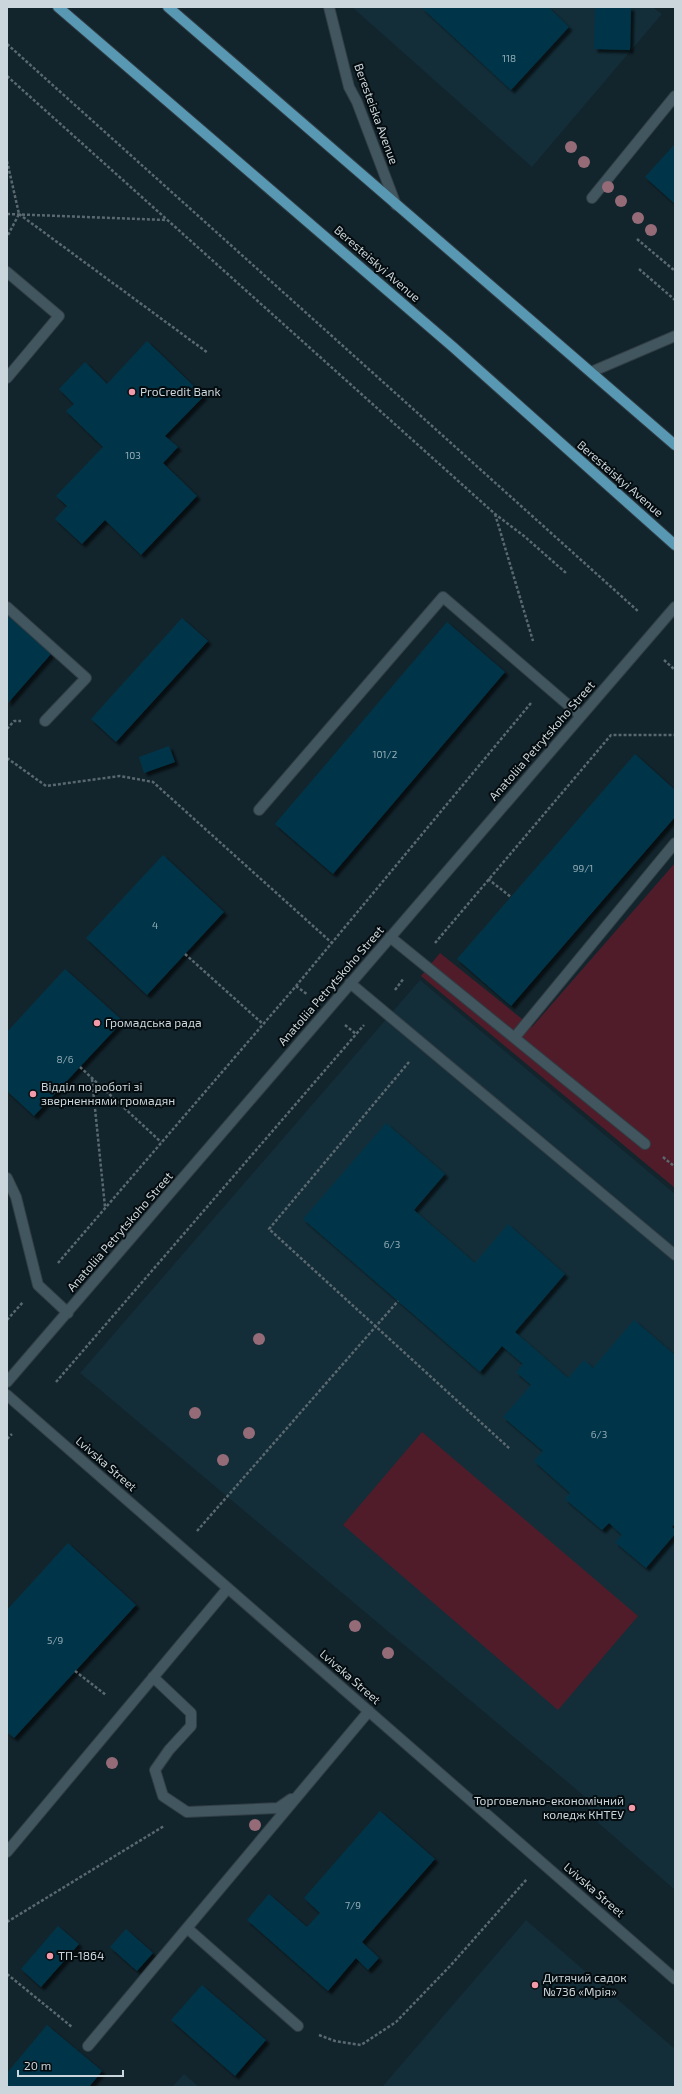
<svg xmlns="http://www.w3.org/2000/svg" width="682" height="2094" viewBox="0 0 682 2094" font-family="'Exo 2',sans-serif">
<style>
.built{fill:#132e39}
.green{fill:#511c29}
.building{fill:#003649;filter:url(#shadow)}
.lines{fill:none;stroke-linecap:round;stroke-linejoin:round}
.minor-casing{stroke:#313d44;stroke-width:12}
.major-casing{stroke:#313d44;stroke-width:12}
.path{stroke:#5a6970;stroke-width:2.5;stroke-dasharray:3 2;stroke-linecap:butt}
.minor{stroke:#42565f;stroke-width:10}
.major{stroke:#5898b3;stroke-width:10}
.tree{fill:#946b77}
.poi-dot{fill:#f39aaa;stroke:#050c0f;stroke-width:1.5}
.labels{text-anchor:middle;stroke-width:4;stroke-linejoin:round;paint-order:stroke}
.number-label{font-size:10px;fill:#98aeb7}
.street-label{font-size:12px;fill:#cbd6dc;stroke:#050c0f}
.poi-label{font-size:12px;fill:#cbd6dc;stroke:#050c0f;text-anchor:start}
</style>
<defs>
<filter id="shadow"><feDropShadow dx="3.5" dy="3.5" stdDeviation="1" flood-color="#0009"/></filter>
</defs>
<rect width="100%" height="100%" fill="#12242c"/>
<!-- built -->
<path class="built" d="M352,7H653L662,14L532,167Z
M420,980L675,1194V1890L587,1813L590,1801L80,1373Z
M526,1920L675,2049V2087H382Z
M184,2074L199,2087H172Z"/>
<!-- green -->
<path class="green" d="M675,863V1188L421,976L440,953L532,1027Z
M422,1432L638,1616L558,1710L343,1525Z"/>
<!-- building -->
<path class="building" d="M421,7H548L569,27L511,90Z
M595,7H631L630,50L594,49Z
M675,144V204L645,177Z
M147,341L204,396L165,436L178,447L163,463L197,496L141,555L105,520L82,544L55,519L67,506L56,496L103,447L66,411L74,404L59,389L85,362L107,384Z
M7,615L51,654L8,703L7,702Z
M182,618L208,641L116,742L91,719Z
M447,622L505,672L333,874L275,824Z
M169,746L175,762L144,773L139,757Z
M635,754L675,790V817L511,1006L457,959Z
M163,855L224,912L147,995L86,938Z
M65,969L123,1021L34,1116L7,1091V1032Z
M386,1123L445,1174L414,1210L475,1263L508,1224L565,1274L515,1332L568,1378L584,1360L593,1368L634,1320L675,1355V1523L672,1527L675,1530V1534L646,1568L615,1542L622,1535L609,1523L602,1530L565,1499L570,1493L534,1461L543,1451L503,1417L531,1385L516,1372L523,1364L502,1346L480,1372L303,1219Z
M68,1543L136,1605L14,1738L7,1732V1610Z
M380,1811L435,1859L362,1942L379,1958L368,1970L356,1958L328,1991L247,1920L269,1894L307,1927L320,1913L304,1898Z
M58,1926L79,1944L41,1987L21,1969Z
M126,1929L153,1953L137,1971L110,1947Z
M202,1985L266,2040L235,2076L171,2020Z
M47,2025L102,2071L89,2087H7V2073Z"/>
<g class="lines">
<!-- minor casing -->
<g class="minor-casing">
<path id="minor" d="M329,7L349,87L357,102L396,205
M592,198L675,96
M7,272L59,316L7,378
M591,372L675,336
M7,607L86,678L45,721
M259,810L443,597L581,716
M390,937L645,1144
M350,983L675,1255
M515,1037L675,843
M7,1178L16,1197L38,1285L68,1313
M7,1382L675,607
M7,1395L675,1979
M153,1677L191,1713V1726L169,1750L155,1770L163,1796L187,1812L278,1808L291,1799
M7,1852L228,1588
M187,1928L298,2026
M88,2046L369,1711"/>
</g>
<!-- major casing -->
<g class="major-casing">
<path id="major" d="M58,7L453,347L675,545
M168,7L675,445"/>
</g>
<!-- path -->
<path class="path" d="M7,44L639,612
M7,76L495,514L524,536L566,573
M7,161L19,214L7,237
M7,214L166,220
M19,214L208,353
M637,239L675,271
M639,269L675,300
M495,514L533,641
M664,660L675,670
M7,729L14,721H21
M7,758L46,786L120,776L153,782L332,943
M488,879L511,897
M435,943L611,735H675
M185,954L263,1024
M296,986L308,995
M395,990L404,978
M345,1025L356,1034
M409,1062L269,1229L510,1449
M80,1067L161,1142
M92,1079L105,1207
M663,1157L675,1167
M58,1263L296,986L531,703
M7,1320L23,1302
M56,1382L364,1025
M7,1439L12,1434
M197,1531L398,1301
M75,1671L106,1695
M7,1922L164,1826
M7,1974L72,2027
M319,2035L335,2041L361,2045L396,2022L451,1965L527,1879"/>
<!-- minor -->
<use href="#minor" class="minor"/>
<!-- major -->
<use href="#major" class="major"/>
</g>
<!-- trees -->
<g class="tree">
<circle cx="571" cy="147" r="6"/>
<circle cx="584" cy="162" r="6"/>
<circle cx="608" cy="187" r="6"/>
<circle cx="621" cy="201" r="6"/>
<circle cx="638" cy="218" r="6"/>
<circle cx="651" cy="230" r="6"/>
<circle cx="259" cy="1339" r="6"/>
<circle cx="195" cy="1413" r="6"/>
<circle cx="249" cy="1433" r="6"/>
<circle cx="223" cy="1460" r="6"/>
<circle cx="355" cy="1626" r="6"/>
<circle cx="388" cy="1653" r="6"/>
<circle cx="112" cy="1763" r="6"/>
<circle cx="255" cy="1825" r="6"/>
</g>
<!-- markers -->
<g class="poi-dot">
<circle cx="132" cy="392" r="4"/>
<circle cx="97" cy="1023" r="4"/>
<circle cx="33" cy="1094" r="4"/>
<circle cx="632" cy="1808" r="4"/>
<circle cx="50" cy="1956" r="4"/>
<circle cx="535" cy="1985" r="4"/>
</g>
<g class="labels">
<!-- number labels -->
<g class="number-label">
<text x="509" y="62">118</text>
<text x="133" y="459">103</text>
<text x="385" y="758">101/2</text>
<text x="583" y="872">99/1</text>
<text x="155" y="929">4</text>
<text x="65" y="1063">8/6</text>
<text x="392" y="1248">6/3</text>
<text x="599" y="1438">6/3</text>
<text x="55" y="1644">5/9</text>
<text x="353" y="1909">7/9</text>
</g>
<!-- street labels -->
<g class="street-label">
<text transform="translate(376 114) rotate(70)" y="4">Beresteiska Avenue</text>
<text transform="translate(377 264) rotate(41)" y="4">Beresteiskyi Avenue</text>
<text transform="translate(620 479) rotate(41)" y="4">Beresteiskyi Avenue</text>
<text transform="translate(542 741) rotate(-49)" y="4">Anatoliia Petrytskoho Street</text>
<text transform="translate(331 986) rotate(-49)" y="4">Anatoliia Petrytskoho Street</text>
<text transform="translate(120 1232) rotate(-49)" y="4">Anatoliia Petrytskoho Street</text>
<text transform="translate(106 1464) rotate(41)" y="4">Lvivska Street</text>
<text transform="translate(350 1677) rotate(41)" y="4">Lvivska Street</text>
<text transform="translate(594 1890) rotate(41)" y="4">Lvivska Street</text>
</g>
<!-- poi labels -->
<g class="poi-label">
<text x="140" y="396">ProCredit Bank</text>
<text x="105" y="1027">Громадська рада</text>
<text x="41" y="1091">Відділ по роботі зі<tspan x="41" dy="14">зверненнями громадян</tspan></text>
<text x="624" y="1805" text-anchor="end">Торговельно-економічний<tspan x="624" dy="14">коледж КНТЕУ</tspan></text>
<text x="58" y="1960">ТП-1864</text>
<text x="543" y="1982">Дитячий садок<tspan x="543" dy="14">№736 «Мрія»</tspan></text>
</g>
</g>
<!-- border -->
<rect width="682" height="2094" fill="none" stroke="#cbd6dc" stroke-width="16"/>
<!-- scale -->
<path d="M18 2070v6h105v-6" fill="none" stroke="#cbd6dc" stroke-width="2"/>
<text x="24" y="2070" font-size="12" fill="#cbd6dc" stroke="#050c0f" stroke-width="3" paint-order="stroke">20 m</text>
</svg>
